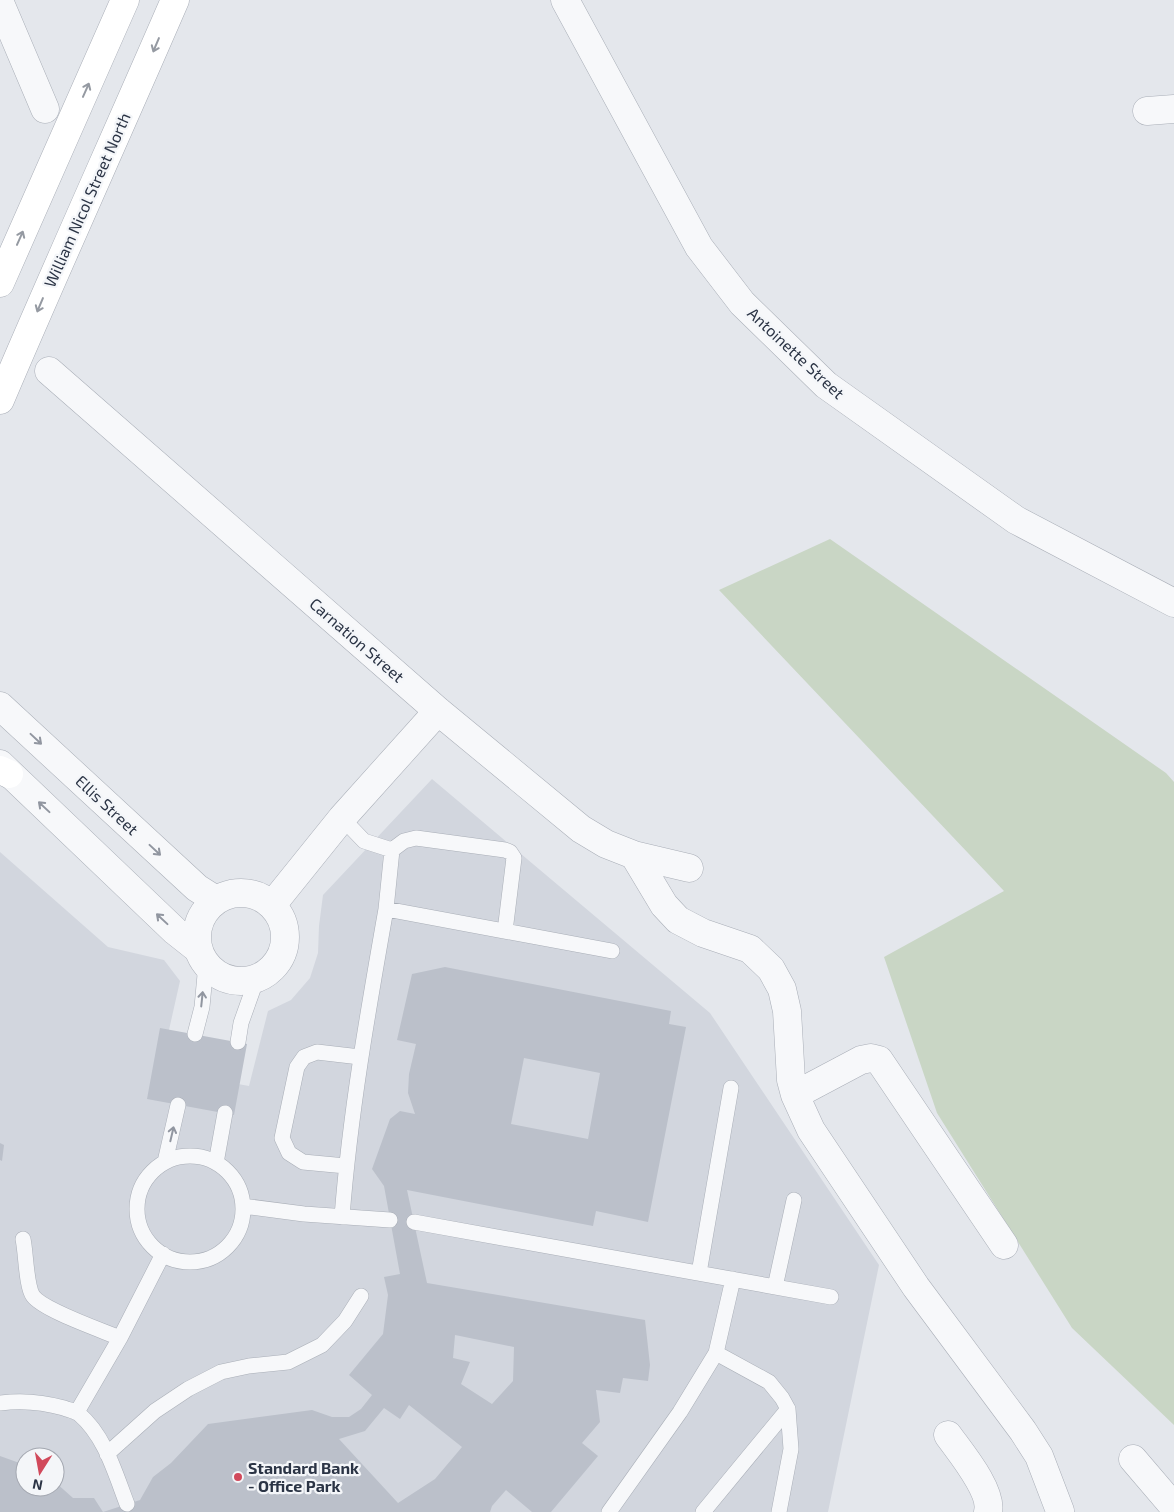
<svg xmlns="http://www.w3.org/2000/svg" width="1174" height="1512" viewBox="0 0 1174 1512" font-family="'Exo 2',sans-serif">
<style>
.built{fill:#d2d6de;fill-rule:evenodd}
.green{fill:#c9d6c5}
.building{fill:#bbc0ca;fill-rule:evenodd}
.lines{fill:none;stroke-linecap:round;stroke-linejoin:round}
.service-casing{stroke:#a9aeb7;stroke-width:16}
.minor-casing{stroke:#a9aeb7;stroke-width:29}
.secondary-casing{stroke:#a9aeb7;stroke-width:29}
.service{stroke:#f7f8fa;stroke-width:15}
.minor{stroke:#f7f8fa;stroke-width:28}
.secondary{stroke:#fff;stroke-width:28}
.oneway{stroke:#959aa2}
.oneway2{stroke:#9196a0}
.poi-dot{fill:#d1495b;stroke:#f4f6f9;stroke-width:2}
.labels{text-anchor:middle;stroke-width:4.5;stroke-linejoin:round;paint-order:stroke}
.street-label{font-size:16px;fill:#2b3445;stroke:#f4f6f9}
.poi-label{font-size:16px;font-weight:bold;fill:#2b3445;stroke:#f4f6f9;text-anchor:start}
</style>
<rect width="100%" height="100%" fill="#e4e7ec"/>
<!-- built -->
<path class="built" d="M432,779L710,1013L879,1265L828,1512H0V852L108,947L164,960L180,981L160,1070L249,1086L268,1011L291,1000L310,978L318,953L319,926L323,895ZM25,1457H55V1487H25Z"/>
<!-- green -->
<path class="green" d="M830,539L1166,773L1174,782V1425L1072,1328L937,1113L884,957L1004,891L719,590Z"/>
<!-- building -->
<path class="building" d="M445,967L671,1011L669,1024L686,1027L648,1222L596,1211L593,1226L407,1190L427,1283L645,1320L650,1365L648,1381L623,1378L620,1393L596,1390L600,1422L582,1443L598,1456L551,1512H532L506,1490L492,1506L490,1512H103L140,1500L153,1477L171,1463L208,1424L312,1410L332,1417H349L361,1409L372,1395L349,1375L383,1334L388,1295L384,1277L400,1274L384,1186L372,1169L390,1119L400,1111L415,1114L408,1093L409,1074L416,1044L397,1040L412,974ZM524,1058L600,1073L588,1139L511,1124ZM455,1335L514,1347L513,1381L492,1404L461,1384L470,1362L453,1358ZM409,1405L462,1447L435,1479L398,1503L339,1439L365,1431L384,1408L400,1419Z
M160,1028L247,1044L234,1115L147,1099Z
M0,1143L4,1145L2,1161L0,1160Z
M0,1456L25,1465V1487H55V1482L73,1498H94L103,1512H0Z"/>
<g class="lines">
<!-- service casing -->
<g class="service-casing">
<path id="service" d="M342,818L364,841L392,850L386,909L612,951
M392,850L404,841L416,838L505,850L510,852L514,858L505,931
M195,1034L202,1007L206,964
M238,1042L241,1023L257,978
M137 1209a53 53 0 1 1 106 0a53 53 0 1 1-106 0Z
M165,1162L178,1105
M216,1163L225,1113
M346,1166L303,1162L289,1153L282,1138L297,1067L304,1057L317,1052L360,1057
M243,1206L304,1214L390,1220
M342,1217C350,1113 368,1011 386,909
M414,1222L831,1297
M23,1239C26,1252 26,1286 33,1296C43,1310 101,1330 120,1338
M699,1273L731,1088
M775,1287L794,1200
M716,1353L769,1382L782,1398L788,1409L791,1449L779,1512
M0,1403C22,1400 43,1402 64,1408C69,1410 75,1411 79,1414C105,1436 115,1473 127,1504
M77,1412L120,1338L163,1254
M107,1454L155,1411L188,1389L221,1372L249,1366L288,1362L322,1345L345,1321L361,1296
M609,1512L680,1412L716,1353L733,1279
M703,1512L788,1409"/>
</g>
<!-- minor casing -->
<g class="minor-casing">
<path id="minor" d="M565,0L699,247L742,303L826,385L1016,520L1174,603
M0,3L45,109
M1147,111L1174,109
M49,371L438,711L581,829L606,844L634,855L689,868
M0,706L197,888L216,900
M0,764L175,931L199,950
M634,855L664,905L678,920L703,933L750,949L771,969L782,989L787,1011L791,1080L795,1095L811,1130L916,1287L1023,1431L1039,1456L1060,1511
M197 937a44 44 0 1 1 88 0a44 44 0 1 1-88 0Z
M272,905L342,818L438,711
M795,1095L861,1060L871,1058L879,1060L1004,1245
M948,1435C960,1452 993,1491 988,1512
M1133,1459L1174,1507"/>
</g>
<!-- secondary casing -->
<g class="secondary-casing">
<path id="secondary" d="M0,283L125,0
M0,400C57,266 117,134 175,0
M0,770L9,774"/>
</g>
<!-- service -->
<use href="#service" class="service"/>
<!-- minor -->
<use href="#minor" class="minor"/>
<!-- secondary -->
<use href="#secondary" class="secondary"/>
</g>
<!-- one-way arrows -->
<defs><path id="oneway-shaft" d="M-6 0H5M1.5-3L5.5 0L1.5 3" fill="none" stroke-width="1.6" stroke-linecap="round" stroke-linejoin="round" transform="scale(1.25)"/></defs>
<g class="oneway">
<use href="#oneway-shaft" transform="translate(156 45) rotate(113)"/>
<use href="#oneway-shaft" transform="translate(86 90) rotate(-66)"/>
<use href="#oneway-shaft" transform="translate(20 238) rotate(-66)"/>
<use href="#oneway-shaft" transform="translate(40 305) rotate(113)"/>
</g>
<g class="oneway2">
<use href="#oneway-shaft" transform="translate(36 739) rotate(43)"/>
<use href="#oneway-shaft" transform="translate(44 807) rotate(-137)"/>
<use href="#oneway-shaft" transform="translate(155 850) rotate(43)"/>
<use href="#oneway-shaft" transform="translate(162 919) rotate(-137)"/>
<use href="#oneway-shaft" transform="translate(202 999) rotate(-84)"/>
<use href="#oneway-shaft" transform="translate(172 1134) rotate(-77)"/>
</g>
<!-- markers -->
<circle class="poi-dot" cx="238" cy="1477" r="5"/>
<g class="labels">
<!-- street labels -->
<g class="street-label">
<text transform="translate(87 200) rotate(-66)" y="6">William Nicol Street North</text>
<text transform="translate(796 353) rotate(43)" y="6">Antoinette Street</text>
<text transform="translate(357 640) rotate(41)" y="6">Carnation Street</text>
<text transform="translate(107 805) rotate(43)" y="6">Ellis Street</text>
</g>
<!-- poi labels -->
<g class="poi-label">
<text x="248" y="1474">Standard Bank<tspan x="248" dy="18">- Office Park</tspan></text>
</g>
</g>
<!-- north arrow -->
<g transform="translate(40 1472) rotate(191)"><circle r="24" fill="#f4f6f9" stroke="#a4a8b1"/>
<path d="M0-4L9 19L0 12L-9 19Z" fill="#d1495b"/>
<text y="-8" font-size="14" font-weight="bold" text-anchor="middle" fill="#2b3445">N</text>
</g>
</svg>
